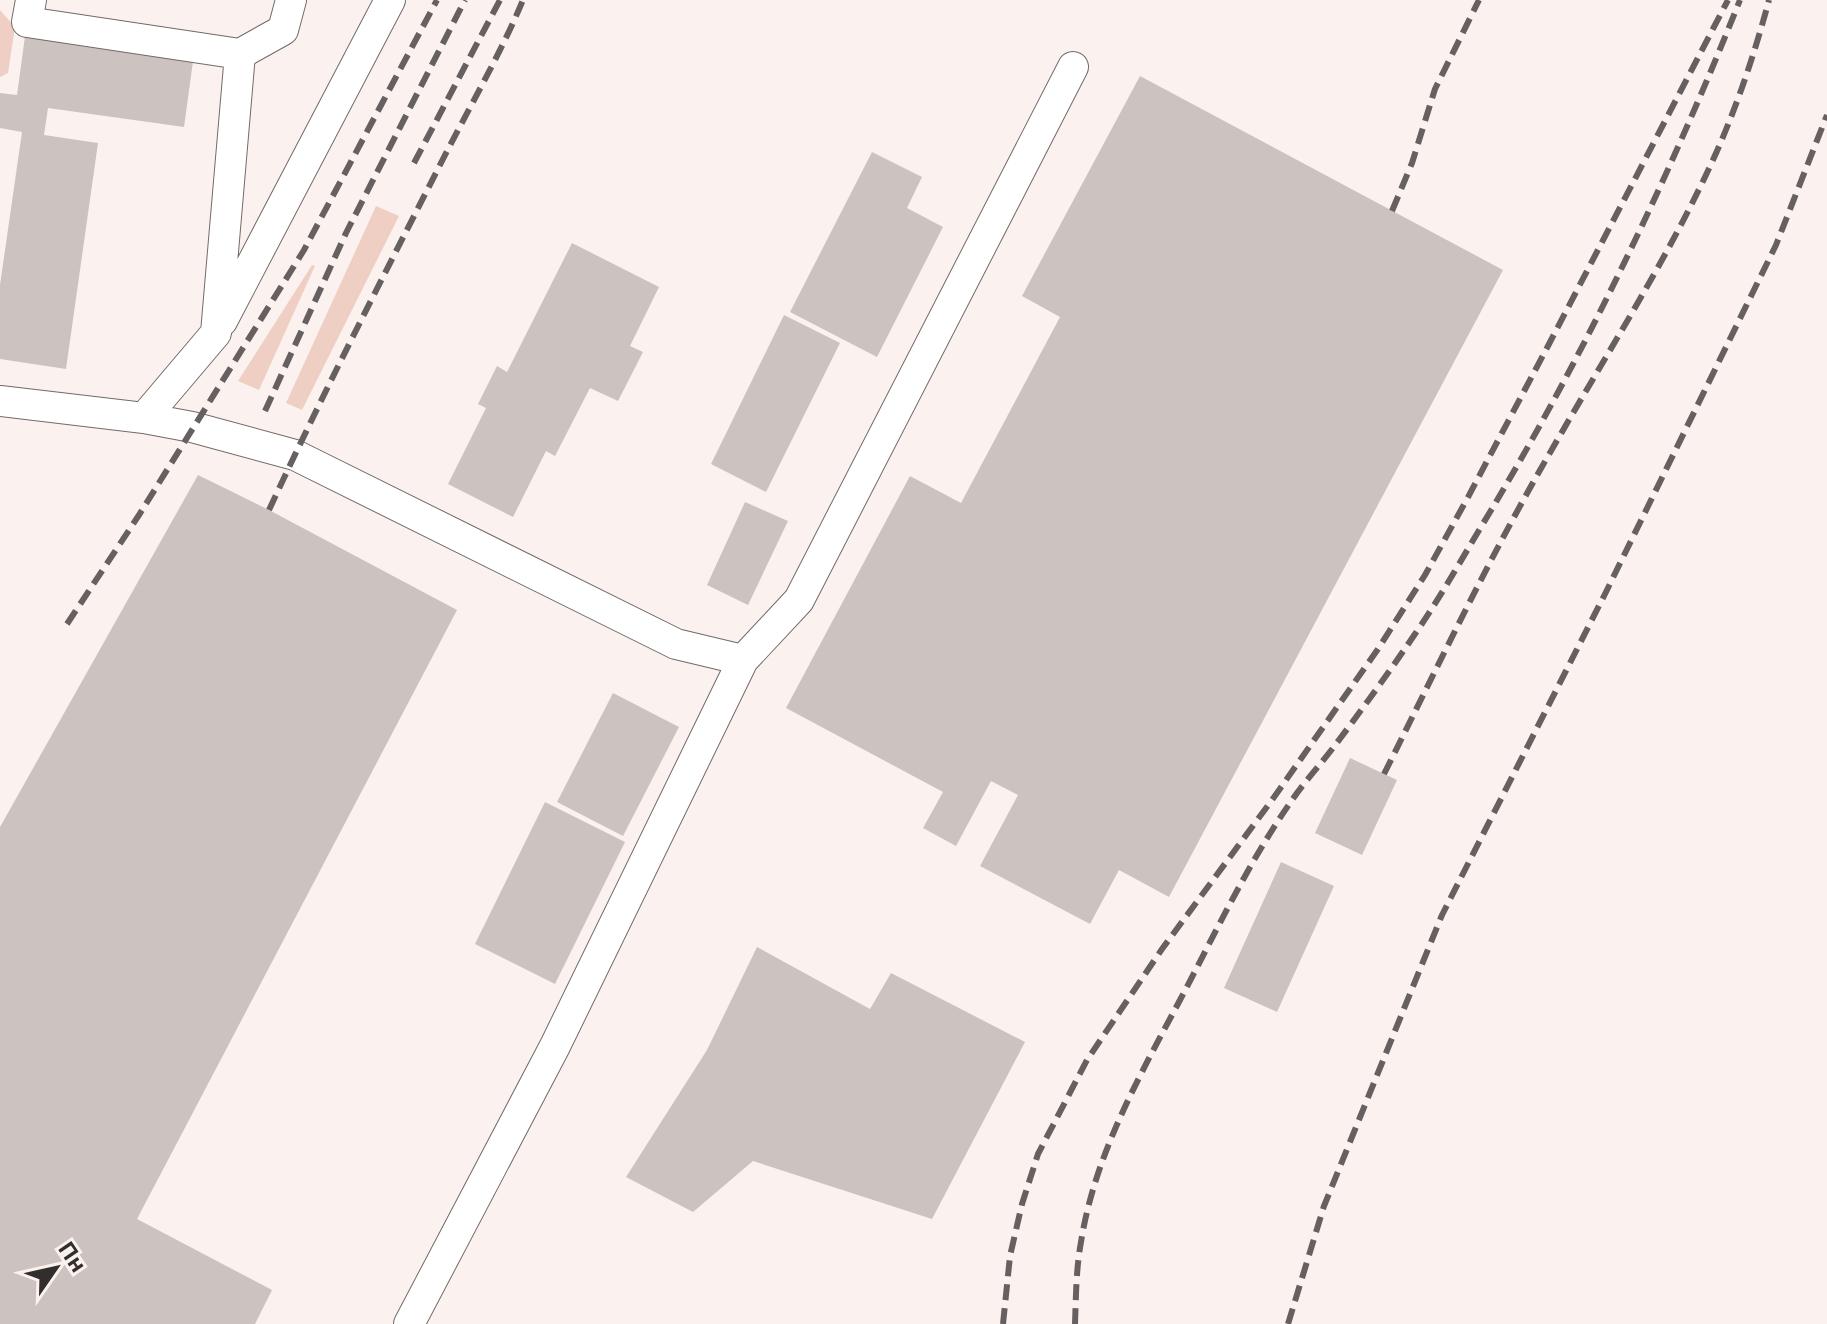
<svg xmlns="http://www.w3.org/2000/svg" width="1827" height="1324" viewBox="0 0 1827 1324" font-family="'Noto Sans',sans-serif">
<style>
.green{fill:#efcfc4}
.building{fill:#ccc3c0}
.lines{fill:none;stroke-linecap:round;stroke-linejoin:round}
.minor-casing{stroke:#726a67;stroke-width:32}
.minor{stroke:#fff;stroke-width:30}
.rail{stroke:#666160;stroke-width:6;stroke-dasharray:16 8;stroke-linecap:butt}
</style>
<rect width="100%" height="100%" fill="#fbf2ef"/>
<!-- green -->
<path class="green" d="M0,10L15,27L8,73L0,77Z
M376,206L399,216L302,410L286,403Z
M312,265L315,266L259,390L238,381Z"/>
<!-- building -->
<path class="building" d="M26,29L194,54L184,127L48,108L44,135L98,143L66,369L0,359V285L22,132L0,128V93L17,95Z
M1140,76L1503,270L1169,897L1119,870L1090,924L980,866L1018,795L991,781L956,846L923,828L943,792L786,708L910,476L961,503L1060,317L1022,296Z
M872,152L922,177L907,208L943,227L877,357L790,312Z
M572,243L659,287L630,346L643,352L618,401L590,388L555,456L546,451L513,517L448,484L486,408L478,404L497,366L507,372Z
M784,315L840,343L766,492L711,464Z
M198,475L269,510L457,610L137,1219L272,1290L255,1324H0V827Z
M745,502L788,521L748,605L707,585Z
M613,693L679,727L623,836L557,802Z
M1350,758L1397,780L1362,855L1315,833Z
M545,802L625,842L555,984L475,944Z
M1281,862L1334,886L1277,1012L1224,988Z
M757,947L870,1009L891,973L1025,1042L932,1219L753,1161L693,1212L626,1177L707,1050Z"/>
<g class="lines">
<!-- minor casing -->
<g class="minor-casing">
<path id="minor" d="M31,0L27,22L240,54L216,333L144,418
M240,54L283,30L291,0
M222,321L390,0
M0,401L144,418L192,427L295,455L676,644L743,660L799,600L1073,67
M409,1324L555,1046L743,660"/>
</g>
<!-- minor -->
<use href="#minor" class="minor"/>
<!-- rail -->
<path class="rail" d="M414,163L500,0
M1392,211L1412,163L1435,89L1479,0
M265,411L346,233L465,0
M269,510C324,391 384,275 443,159C470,106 500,55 523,0
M67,624L139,515L304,250L437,0
M1384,774C1438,666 1490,556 1551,451C1603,360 1660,271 1705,177C1732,121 1753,60 1769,0
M1003,1324L1010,1256L1022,1204L1038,1154L1087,1060L1162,949L1272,800L1378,649L1425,575L1467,499L1549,344L1728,0
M1075,1324C1076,1297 1076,1269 1081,1242C1095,1154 1139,1077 1180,1000C1215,934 1247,865 1290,803C1304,782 1321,764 1336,744C1363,708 1390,671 1415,634C1442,595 1465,553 1490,512C1587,350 1670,175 1740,0
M1288,1324L1324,1206L1442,915L1605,594L1776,245L1827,115"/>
</g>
<!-- north arrow -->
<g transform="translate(56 1268) rotate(56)" stroke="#fbf2ef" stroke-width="6" paint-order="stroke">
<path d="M0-6L14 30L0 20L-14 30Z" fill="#312e2d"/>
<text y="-12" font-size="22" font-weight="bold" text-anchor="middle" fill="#312e2d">Пн</text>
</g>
</svg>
